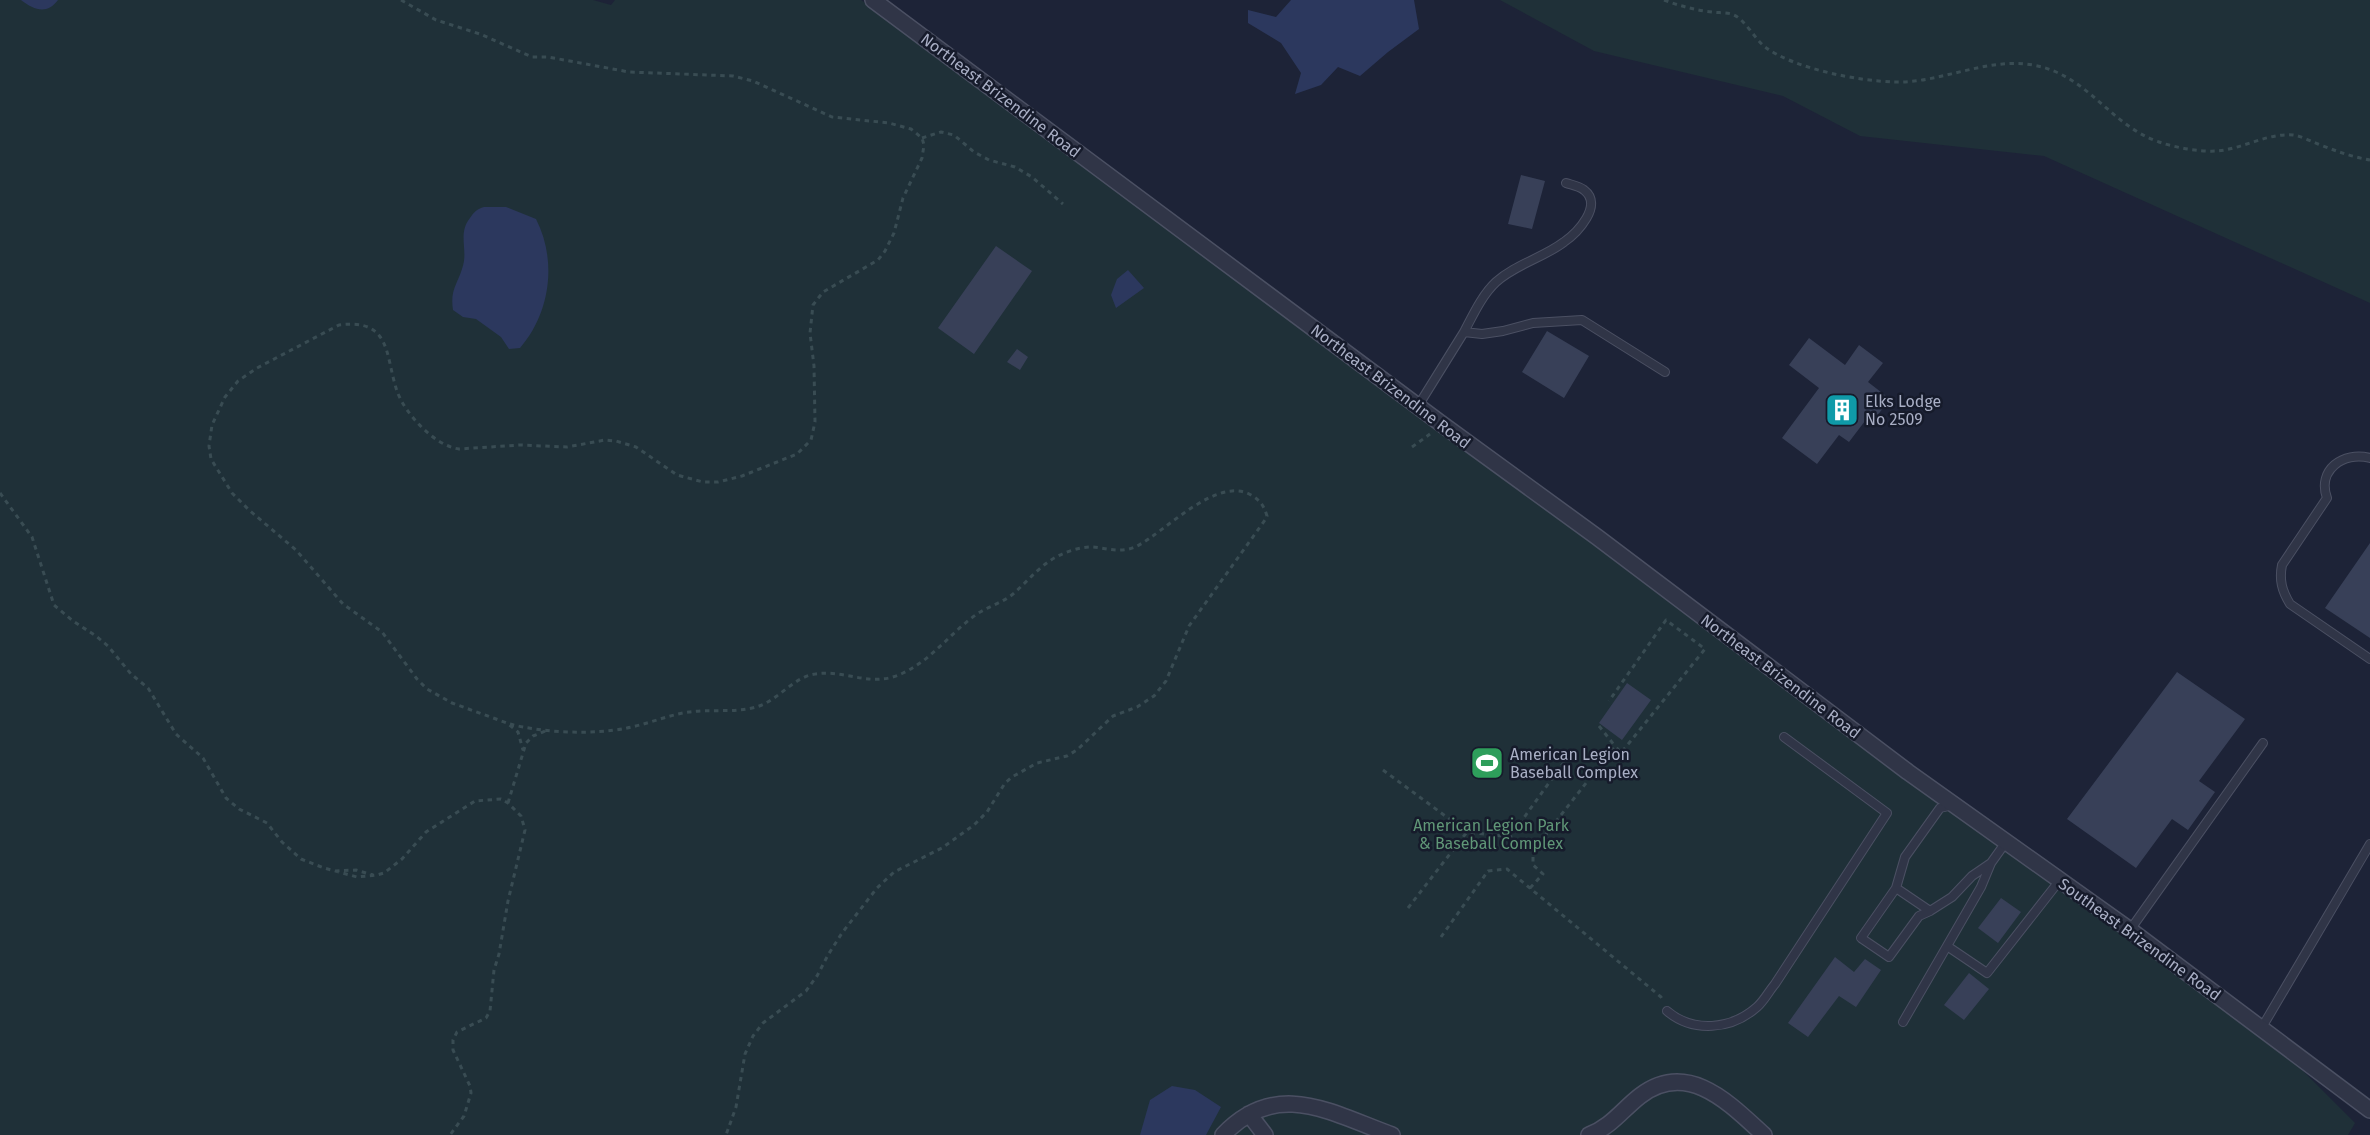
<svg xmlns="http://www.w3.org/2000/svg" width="2370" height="1135" viewBox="0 0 2370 1135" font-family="'Fira Sans',sans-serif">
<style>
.green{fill:#1f3038}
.water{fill:#2c385e}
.building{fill:#384058}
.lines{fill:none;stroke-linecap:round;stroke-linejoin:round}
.lane-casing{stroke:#4b5063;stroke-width:10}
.street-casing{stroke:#4b5063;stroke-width:18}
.path{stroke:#394c53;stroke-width:3;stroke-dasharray:4.5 4.5;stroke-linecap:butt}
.lane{stroke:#303547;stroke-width:8}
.street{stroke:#303547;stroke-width:15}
.labels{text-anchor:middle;stroke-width:5;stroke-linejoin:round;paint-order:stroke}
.street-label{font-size:16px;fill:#a9afc5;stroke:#161b2b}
.poi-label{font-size:16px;fill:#a9afc5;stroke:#161b2b;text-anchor:start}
.park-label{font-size:16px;fill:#609777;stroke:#161b2b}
</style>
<rect width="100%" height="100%" fill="#1d2337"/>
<!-- green -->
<path class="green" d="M0,0H593L611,5L615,0H861L1108,175L2261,1029L2355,1123L2348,1135H0Z
M1500,0H2370V303L2044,156L1860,136L1783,96L1594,51Z"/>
<!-- water -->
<path class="water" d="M21,0H58C47,15 34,10 21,0Z
M1291,0H1414L1419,29L1388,52L1360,76L1338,67L1321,85L1295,94L1301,73L1281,43L1248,23V10L1276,17Z
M484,207H506L536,219C557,260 551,312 520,348L509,349L501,337L476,319L463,317L453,310C450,290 457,285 462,269C469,251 457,234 470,218C474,212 477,209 484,207Z
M1128,270L1144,288L1116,308L1111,295L1117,279Z
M1172,1086L1195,1090L1221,1107L1206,1135H1140L1150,1100Z"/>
<!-- building -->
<path class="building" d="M1521,175L1545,181L1532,229L1508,224Z
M996,246L1032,271L974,354L938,328Z
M1547,331L1589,356L1564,398L1522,372Z
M1809,338L1845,365L1859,345L1883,363L1868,382L1890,399L1870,425L1865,421L1849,442L1839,435L1817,464L1782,438L1819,388L1789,365Z
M1017,349L1028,357L1020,370L1007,362Z
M2370,543V638L2325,608Z
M2177,672L2245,719L2199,781L2215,792L2188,830L2172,819L2136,868L2067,819Z
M1627,683L1651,700L1622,740L1599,723Z
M2001,898L2021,912L1998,943L1978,928Z
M1835,957L1854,972L1865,959L1881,970L1856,1007L1839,996L1808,1037L1788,1023Z
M1969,973L1989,989L1964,1020L1944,1005Z"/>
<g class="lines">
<!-- lane casing -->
<g class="lane-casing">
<path id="lane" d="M1566,183C1572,185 1579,186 1584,190C1604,205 1577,233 1564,242C1543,258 1516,264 1496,282C1482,295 1473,315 1464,332L1482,334L1503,331L1533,323L1582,320L1665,372
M1418,406L1464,332
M2370,458C2343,451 2317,470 2327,498L2282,565C2279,580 2282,591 2290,604L2370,659
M1953,805L1940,808L1905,857L1896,888L1861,938L1889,957L1919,916L1930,911L1952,897L1972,876L1991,863L1981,887L1947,946L1987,973L2060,880
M1991,863L2006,842
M1896,888L1930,911
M2130,930L2263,743
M1667,1011C1693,1033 1731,1030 1757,1007C1764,1001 1769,991 1775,984L1887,813L1784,737
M1903,1022L1947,946
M2261,1029L2370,844"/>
</g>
<!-- street casing -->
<g class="street-casing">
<path id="street" d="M873,0L1439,422L1597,537L1908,772L2130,930L2370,1110
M1249,1114L1265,1135
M1223,1135C1277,1078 1331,1113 1392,1135
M1589,1135C1611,1127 1623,1109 1640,1096C1688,1059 1730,1104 1764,1135"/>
</g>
<!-- path -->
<path class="path" d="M401,0L436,20L480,34L532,57H548L629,72L733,76L753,81L832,117L889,123L911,129L922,138L924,145L922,158L903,198L894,233L885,251L878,260L823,292L813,305L810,333L814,366L815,422L811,440L797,454L742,476L718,482H703L677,475L636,447L616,441L605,440L567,447L520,445L459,449C435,446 405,414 397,391C385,356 392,318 339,325L257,368L238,381L225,397L212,425L209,446L211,459L232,493L249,510L296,550L343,604L382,632L417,679L427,689L452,703L507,723L518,732L523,750
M1664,0C1680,6 1695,10 1712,12C1718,13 1728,12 1734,15C1745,20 1755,39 1765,47C1795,69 1858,81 1895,82C1942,83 1986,57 2033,65C2089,75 2109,125 2159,142C2177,148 2199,152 2217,151C2242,149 2267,133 2293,135C2301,136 2310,141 2318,144C2336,151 2352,157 2370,160
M922,138L941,132L954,135L974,152L989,160L1015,167L1032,177L1063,204
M1412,447L1430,434
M0,493L32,537L54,605L73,621L96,636L108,646L131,674L148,688L176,734L203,758L226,798L239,809L267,823L282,842L301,859L324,868L357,877L377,875L384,873L402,859L426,832L475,801L501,799L508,803L521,816L525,830L508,901L499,954L494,970L490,1011L486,1018L457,1032L453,1040V1050L470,1086L471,1093L464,1116L450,1135
M510,724C543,733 594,735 627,728C648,724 668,715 689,712C710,709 735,713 756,707C778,701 793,677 815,674C846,669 871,689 903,673C933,659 951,632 977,614C989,606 1002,603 1013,594C1028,581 1040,565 1058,556C1068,551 1080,547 1092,547C1107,548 1122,554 1137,546C1165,532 1217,475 1251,495C1260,500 1264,506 1267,516L1265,520L1189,626L1166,681L1154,696L1137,707L1113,716L1077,750L1067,756L1037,763L1012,777L1005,783L987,812L974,825L942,848L894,872L877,888L842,933L828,955L817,976L806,991L763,1023L753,1036L745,1054L736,1107L726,1135
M1599,726L1615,746
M1564,762L1510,837C1516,846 1526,846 1536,847L1615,746L1621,753L1705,649L1666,620L1609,701
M1383,770L1467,832L1510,837
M508,803L526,743L533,736L548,730
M335,871L356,870L373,875
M1530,888L1543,874L1533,865V852L1536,847
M1408,908L1467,832
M1441,937L1488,871L1507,869L1661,997L1663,1001"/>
<!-- lane -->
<use href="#lane" class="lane"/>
<!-- street -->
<use href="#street" class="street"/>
</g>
<!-- icons -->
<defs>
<g id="building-square" transform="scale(1.725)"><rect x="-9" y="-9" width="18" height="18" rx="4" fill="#0f9aa8" stroke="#161b2b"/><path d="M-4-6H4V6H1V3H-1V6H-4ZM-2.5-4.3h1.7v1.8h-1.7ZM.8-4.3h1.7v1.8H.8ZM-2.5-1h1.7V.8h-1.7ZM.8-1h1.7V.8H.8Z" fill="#fff"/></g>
<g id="stadium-square" transform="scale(1.725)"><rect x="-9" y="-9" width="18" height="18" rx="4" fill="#2e9e5b" stroke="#161b2b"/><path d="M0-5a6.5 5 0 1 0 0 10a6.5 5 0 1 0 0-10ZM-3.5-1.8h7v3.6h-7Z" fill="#fff"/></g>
</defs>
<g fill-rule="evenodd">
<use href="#building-square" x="1842" y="410"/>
<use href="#stadium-square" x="1487" y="763"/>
</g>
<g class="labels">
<!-- street labels -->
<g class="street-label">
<text transform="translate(1001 95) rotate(37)" y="6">Northeast Brizendine Road</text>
<text transform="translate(1391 386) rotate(37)" y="6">Northeast Brizendine Road</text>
<text transform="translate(1781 676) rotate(37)" y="6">Northeast Brizendine Road</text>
<text transform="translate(2140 939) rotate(36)" y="6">Southeast Brizendine Road</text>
</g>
<!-- poi labels -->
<g class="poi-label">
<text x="1865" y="407">Elks Lodge<tspan x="1865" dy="18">No 2509</tspan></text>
<text x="1510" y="760">American Legion<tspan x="1510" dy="18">Baseball Complex</tspan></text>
</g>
<!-- park labels -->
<g class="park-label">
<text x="1491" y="831">American Legion Park<tspan x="1491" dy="18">&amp; Baseball Complex</tspan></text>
</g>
</g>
</svg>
